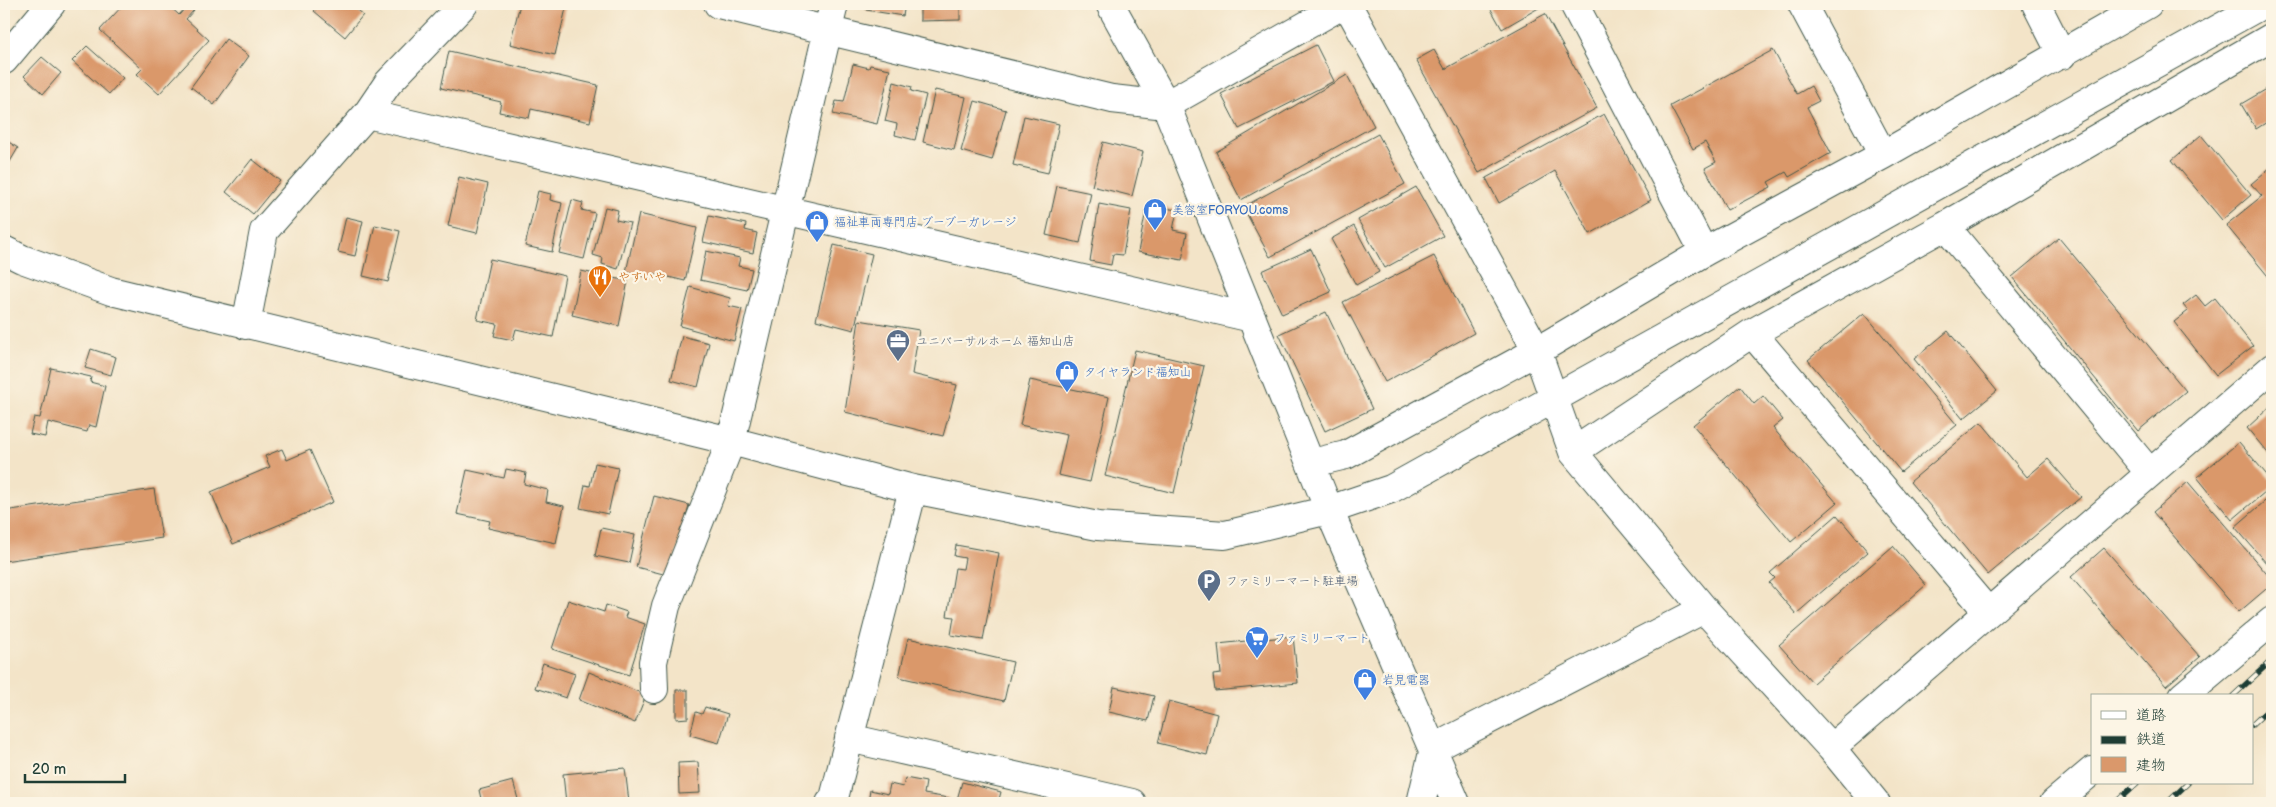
<svg xmlns="http://www.w3.org/2000/svg" width="2276" height="807" viewBox="0 0 2276 807" font-family="'Balsamiq Sans','Klee One',sans-serif">
<style>
.building{fill:#da986b}
.lines{fill:none;stroke-linecap:round;stroke-linejoin:round}
.minor-casing{stroke:#3f564a;stroke-width:30}
.minor{stroke:#fff;stroke-width:28}
.rail-casing{stroke:#1f3d34;stroke-width:5.5}
.rail{stroke:#fcf5e5;stroke-width:4;stroke-dasharray:11;stroke-linecap:butt}
.labels{text-anchor:middle;stroke-width:4.5;stroke-linejoin:round;paint-order:stroke}
.shop-label{font-size:12px;fill:#366cbe;stroke:#fcf5e5;text-anchor:start}
.food-label{font-size:12px;fill:#c56008;stroke:#fcf5e5;text-anchor:start}
.service-label{font-size:12px;fill:#4e5e75;stroke:#fcf5e5;text-anchor:start}
</style>
<rect width="100%" height="100%" fill="#fcf5e5"/>
<filter id="ink" filterUnits="userSpaceOnUse"><feTurbulence type="fractalNoise" baseFrequency=".02" numOctaves="2"/><feDisplacementMap in="SourceGraphic" scale="10" xChannelSelector="R" yChannelSelector="G"/><feConvolveMatrix kernelMatrix="1 2 1 2 8 2 1 2 1" color-interpolation-filters="sRGB"/></filter>
<filter id="wash" filterUnits="userSpaceOnUse"><feTurbulence type="fractalNoise" baseFrequency=".0096" numOctaves="4" result="noise"/><feDisplacementMap in="SourceGraphic" scale="20" xChannelSelector="R" yChannelSelector="G"/><feGaussianBlur stdDeviation="1.12" result="paint"/><feColorMatrix in="noise" values="0 0 0 0 0 0 0 0 0 0 0 0 0 0 0 0 0 1.4 0 .05"/><feComposite in="paint" operator="in"/></filter>
<g filter="url(#wash)">
<rect width="100%" height="100%" fill="#f3e4c8"/>
<g id="blocks">
<!-- building -->
<path class="building" d="M124,4H167L179,15L189,4L194,10L186,19L209,40L159,94L137,74L142,69L100,30Z
M321,4H349L363,15L345,37L314,11Z
M362,4H379L372,12Z
M520,4H567L555,55L510,44Z
M867,4H905L903,16L866,10Z
M920,4H960V20L920,21Z
M1488,4H1540L1542,6L1502,29Z
M1545,14L1597,108L1479,173L1416,60L1434,50L1445,69Z
M226,39L249,56L214,105L191,87Z
M1316,45L1334,81L1239,129L1221,94Z
M87,46L123,78L109,94L72,61Z
M1773,50L1797,94L1811,86L1819,101L1807,107L1831,153L1789,177L1786,172L1768,182L1771,187L1727,210L1705,168L1716,162L1705,142L1693,149L1670,106Z
M449,51L598,85L590,122L531,109L529,118L499,112L501,102L441,88Z
M42,57L61,73L43,94L24,76Z
M853,64L869,68L870,65L890,69L877,124L833,114L836,101L844,102Z
M1347,75L1374,126L1241,200L1216,152Z
M894,82L912,87L911,91L926,95L915,140L895,135L897,124L885,121Z
M2272,86V119L2256,129L2241,104Z
M935,90L966,97L954,150L923,142Z
M975,101L1006,110L992,160L961,151Z
M1604,114L1651,200L1590,234L1555,171L1499,203L1486,178Z
M1024,116L1059,124L1048,173L1013,165Z
M1378,134L1405,184L1270,257L1243,207Z
M2201,135L2251,195L2222,220L2172,160Z
M4,139L18,148L4,172Z
M1103,142L1143,152L1132,196L1092,186Z
M252,159L280,181L253,214L226,192Z
M2272,166V281L2226,225L2262,196L2251,184Z
M459,177L488,184L477,233L448,226Z
M1057,186L1091,193L1080,243L1046,235Z
M1416,187L1443,236L1385,268L1358,220Z
M538,191L551,194L550,200L562,203L552,252L525,246Z
M572,200L583,203L581,210L595,213L584,259L559,253Z
M1099,204L1131,210L1123,255L1113,254L1111,265L1090,261Z
M1147,205L1177,210L1173,230L1187,233L1182,260L1138,252Z
M605,207L618,210L616,220L630,223L618,269L602,264L603,258L593,255Z
M639,214L697,228L685,281L652,273L651,278L626,272Z
M709,216L746,224L745,230L757,233L753,253L703,242Z
M346,217L363,221L355,256L338,252Z
M375,225L400,231L388,282L363,276Z
M1354,226L1379,272L1356,285L1331,239Z
M2059,238L2186,391L2138,431L2012,277Z
M834,245L872,254L854,330L816,320Z
M1311,249L1331,292L1282,314L1262,271Z
M706,251L740,258L738,266L752,269L747,290L700,280Z
M1434,256L1474,333L1385,382L1343,302Z
M490,259L565,276L553,337L516,329L513,340L494,336L497,324L477,320Z
M581,271L628,281L619,326L572,315Z
M690,287L730,298L728,306L742,309L734,341L680,326Z
M2196,295L2205,306L2215,298L2253,346L2216,375L2174,322L2188,311L2183,305Z
M1326,312L1372,409L1325,431L1279,334Z
M1864,313L1957,425L1901,472L1808,360Z
M859,320L919,330L912,374L957,385L943,436L845,412Z
M1948,331L1997,391L1963,419L1914,359Z
M682,336L709,343L698,387L671,380Z
M91,349L116,357L111,375L85,368Z
M1135,350L1204,366L1174,493L1105,476Z
M51,368L91,377L90,382L105,386L96,427L89,425L87,432L48,422L45,437L30,434L34,417L40,418Z
M1030,380L1109,397L1090,482L1058,475L1067,435L1020,425Z
M1740,386L1754,404L1763,396L1783,420L1773,428L1837,503L1791,542L1693,425Z
M2272,405V458L2247,428Z
M1981,422L2027,477L2048,459L2081,497L1988,575L1910,482Z
M2239,442L2272,481V486L2232,520L2197,477Z
M282,449L287,460L310,450L333,502L233,544L211,492L270,467L265,456Z
M595,463L618,468L608,514L580,508L585,485L590,486Z
M506,469L526,473L524,484L548,490L546,502L564,506L556,543L488,528L490,521L457,514L467,470L504,478Z
M2188,482L2272,580V584L2239,612L2153,512Z
M154,489L162,538L4,561V511Z
M2272,495V559L2267,564L2235,527Z
M654,496L689,505L671,576L636,567Z
M1837,515L1868,552L1796,614L1769,583L1775,578L1770,573Z
M601,528L635,535L629,563L595,556Z
M956,545L999,553L983,640L951,635L954,617L947,616L955,568L963,569L965,558L954,556Z
M1893,546L1926,585L1813,683L1779,645Z
M2104,548L2200,657L2166,686L2071,577Z
M568,600L604,612L606,605L627,612L625,617L645,624L629,675L552,649Z
M1293,636L1298,683L1215,691L1213,675L1221,674L1218,644Z
M908,638L1013,662L1004,701L899,677Z
M543,663L575,674L566,698L535,688Z
M589,672L646,695L635,723L579,700Z
M1114,687L1154,696L1148,721L1109,712Z
M676,690H688V718L676,719Z
M1169,701L1217,714L1207,755L1158,743Z
M705,707L728,714L719,743L690,735L696,712L702,714Z
M698,762L700,793L679,794L678,763Z
M625,768L629,802L566,803L563,774Z
M905,778L926,782L924,794L949,798L948,803H868L870,790L888,794L890,784L903,787Z
M513,781L519,803H482L479,790Z
M962,782L1001,792L998,803H956Z"/>
</g>
</g>
<g filter="url(#ink)">
<use href="#blocks" fill-opacity="0" stroke="#3f564a" stroke-width="1"/>
<g class="lines">
<!-- minor casing -->
<g class="minor-casing">
<path id="minor" d="M718,4L1112,99L1166,105L1344,4
M1110,4L1166,105L1329,510L1456,803
M1347,4L1537,351L1573,452L1704,609L1831,748L1876,803
M1574,4L1704,252
M1802,4L1883,155
M2036,4L2062,55
M4,60L51,4
M367,114L1252,318
M4,250L22,259L111,291L731,441L913,489L1098,526L1225,535L1329,510L1391,489L2263,4
M246,325L264,231L367,114L388,83L464,4
M1752,333L1988,612
M1573,452L1752,333L1945,226
M1312,463L1346,455L1537,351L1704,252L1883,155L2148,4
M2149,472L1945,226L2272,37
M654,689L653,662L666,606L731,441L834,4
M2183,696L2272,621
M849,738L1132,803
M1831,748L2272,368
M830,803L833,802L913,489
M1421,803L1434,748L1704,609
M2054,803L2092,771"/>
</g>
<!-- minor -->
<use href="#minor" class="minor"/>
<!-- rail casing -->
<g class="rail-casing">
<path id="rail" d="M2233,696L2272,660
M2252,725L2272,706
M2115,803L2137,783
M2167,803L2188,783"/>
</g>
<!-- rail -->
<use href="#rail" class="rail"/>
</g>
</g>
<!-- icons -->
<defs>
<g id="shop-pin" transform="scale(1.25)"><path d="M0 17L-7.5 6A9.5 9.5 0 1 1 7.5 6Z" fill="#3f7fe0" stroke="#fcf5e5"/><path d="M-5-2.5h2.3a2.7 3.5 0 0 1 5.4 0H5L5.5 6h-11ZM-1.5-2.5h3a1.5 2.3 0 0 0-3 0Z" fill="#fff"/></g>
<g id="restaurant-pin" transform="scale(1.25)"><path d="M0 17L-7.5 6A9.5 9.5 0 1 1 7.5 6Z" fill="#e8710a" stroke="#fcf5e5"/><path d="M-5-6h1v4h1v-4h1v4h1v-4h1v5L-1.5 .5V6h-2V.5L-5-1ZM5-6V6H3V1.5H1.5Q1.5-4 5-6Z" fill="#fff"/></g>
<g id="office-pin" transform="scale(1.25)"><path d="M0 17L-7.5 6A9.5 9.5 0 1 1 7.5 6Z" fill="#5c6f8a" stroke="#fcf5e5"/><path d="M-6-3h4V-5.5h4V-3h4V5H-6ZM-1-4.5V-3h2v-1.5ZM-6 0V1H6V0Z" fill="#fff"/></g>
<g id="parking-pin" transform="scale(1.25)"><path d="M0 17L-7.5 6A9.5 9.5 0 1 1 7.5 6Z" fill="#5c6f8a" stroke="#fcf5e5"/><path d="M-3.5-5.5H1a3.5 3.5 0 0 1 0 7H-1V5.5H-3.5ZM-1-3.4V-.6H.8a1.4 1.4 0 0 0 0-2.8Z" fill="#fff"/></g>
<g id="supermarket-pin" transform="scale(1.25)"><path d="M0 17L-7.5 6A9.5 9.5 0 1 1 7.5 6Z" fill="#3f7fe0" stroke="#fcf5e5"/><path d="M-6-5.5h2.5l.6 2H6L4.5 2H-2.5L-4.4-4H-6ZM-1.5 3.2a1.3 1.3 0 1 0 .1 0ZM3 3.2a1.3 1.3 0 1 0 .1 0Z" fill="#fff"/></g>
</defs>
<g fill-rule="evenodd">
<use href="#shop-pin" x="1155" y="210"/>
<use href="#shop-pin" x="817" y="222"/>
<use href="#restaurant-pin" x="600" y="277"/>
<use href="#office-pin" x="898" y="341"/>
<use href="#shop-pin" x="1067" y="372"/>
<use href="#parking-pin" x="1209" y="581"/>
<use href="#supermarket-pin" x="1257" y="638"/>
<use href="#shop-pin" x="1365" y="680"/>
</g>
<g class="labels">
<!-- shop labels -->
<g class="shop-label">
<text x="1172" y="214">美容室FORYOU.coms</text>
<text x="834" y="226">福祉車両専門店 ブーブーガレージ</text>
<text x="1084" y="376">タイヤランド福知山</text>
<text x="1274" y="642">ファミリーマート</text>
<text x="1382" y="684">岩見電器</text>
</g>
<!-- food labels -->
<g class="food-label">
<text x="618" y="281">やすいや</text>
</g>
<!-- service labels -->
<g class="service-label">
<text x="916" y="345">ユニバーサルホーム 福知山店</text>
<text x="1226" y="585">ファミリーマート駐車場</text>
</g>
</g>
<!-- margin -->
<rect width="2276" height="807" fill="none" stroke="#fcf5e5" stroke-width="20"/>
<!-- legend -->
<rect x="2091" y="694" width="162" height="90" fill="#fcf5e5" stroke="#a4ab9e"/>
<rect x="2101" y="711" width="25" height="8" fill="#ffffff" stroke="#a4ab9e"/>
<text x="2136" y="720" font-size="15" fill="#1f3d34">道路</text>
<rect x="2101" y="736" width="25" height="8" fill="#1f3d34" stroke="#a4ab9e"/>
<text x="2136" y="744" font-size="15" fill="#1f3d34">鉄道</text>
<rect x="2101" y="757" width="25" height="15" fill="#da986b" stroke="#a4ab9e"/>
<text x="2136" y="770" font-size="15" fill="#1f3d34">建物</text>
<!-- scale -->
<path d="M25 774v8h100v-8" fill="none" stroke="#1f3d34" stroke-width="2.5"/>
<text x="32" y="774" font-size="15" fill="#1f3d34" stroke="#fcf5e5" stroke-width="4" paint-order="stroke">20 m</text>
</svg>
